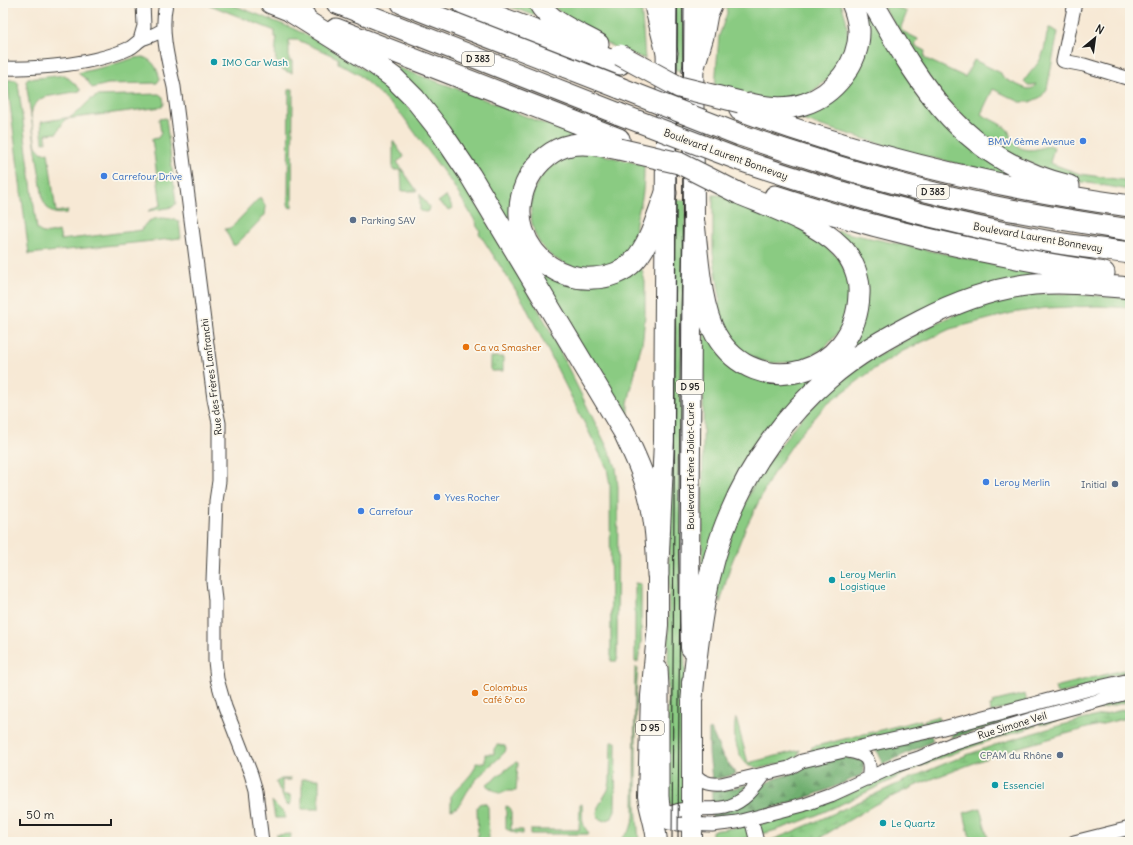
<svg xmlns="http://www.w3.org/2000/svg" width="1133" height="845" viewBox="0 0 1133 845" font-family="Delius,sans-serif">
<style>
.grass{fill:#8acb82;stroke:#53744f}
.forest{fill:url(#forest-firs);stroke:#466646}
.wetland{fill:url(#wetland-marsh);stroke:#53744f}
.park{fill:url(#park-dots);stroke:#53744f}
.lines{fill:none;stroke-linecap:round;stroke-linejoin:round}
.minor-casing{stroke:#3d3b38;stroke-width:15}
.primary-casing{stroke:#3d3b38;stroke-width:22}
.trunk-casing{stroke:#3d3b38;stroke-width:23}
.minor{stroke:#fff;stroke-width:13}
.primary{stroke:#fff;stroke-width:20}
.trunk{stroke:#fff;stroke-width:21}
.tram{stroke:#1c1c1c;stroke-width:1}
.trunk-bridge-casing{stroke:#3d3b38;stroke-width:23;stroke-linecap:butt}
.trunk-bridge{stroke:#fff;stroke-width:21}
.culture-dot{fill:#0f9aa8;stroke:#fbf7ec;stroke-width:1.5}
.shop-dot{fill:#3f7fe0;stroke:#fbf7ec;stroke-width:1.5}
.service-dot{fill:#5c6f8a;stroke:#fbf7ec;stroke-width:1.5}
.food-dot{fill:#e8710a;stroke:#fbf7ec;stroke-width:1.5}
.labels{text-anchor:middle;stroke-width:3.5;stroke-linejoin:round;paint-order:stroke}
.shield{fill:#fbf7ec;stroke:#5f5e5a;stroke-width:1}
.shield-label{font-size:9px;font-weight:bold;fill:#1c1c1c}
.culture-label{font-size:10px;fill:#0d838f;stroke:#fbf7ec;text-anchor:start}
.shop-label{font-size:10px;fill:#366cbe;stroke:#fbf7ec;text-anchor:start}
.street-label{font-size:10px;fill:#1c1c1c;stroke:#fbf7ec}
.service-label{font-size:10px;fill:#4e5e75;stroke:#fbf7ec;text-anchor:end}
.food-label{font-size:10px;fill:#c56008;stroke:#fbf7ec;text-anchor:start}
</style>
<defs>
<pattern id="forest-firs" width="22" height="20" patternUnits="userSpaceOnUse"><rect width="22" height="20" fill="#6faf70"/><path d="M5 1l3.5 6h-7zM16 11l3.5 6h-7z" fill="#5a8e5b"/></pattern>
<pattern id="wetland-marsh" width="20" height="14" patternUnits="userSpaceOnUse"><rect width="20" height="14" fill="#8acb82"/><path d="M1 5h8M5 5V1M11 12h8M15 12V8" fill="none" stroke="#76ae70"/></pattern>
<pattern id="park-dots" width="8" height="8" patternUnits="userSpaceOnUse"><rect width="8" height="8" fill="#8acb82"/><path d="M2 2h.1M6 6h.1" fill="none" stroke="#76ae70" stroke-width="1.8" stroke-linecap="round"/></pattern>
</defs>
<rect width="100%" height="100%" fill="#fbf7ec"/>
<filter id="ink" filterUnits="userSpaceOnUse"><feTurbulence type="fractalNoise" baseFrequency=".025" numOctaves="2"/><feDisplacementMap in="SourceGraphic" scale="8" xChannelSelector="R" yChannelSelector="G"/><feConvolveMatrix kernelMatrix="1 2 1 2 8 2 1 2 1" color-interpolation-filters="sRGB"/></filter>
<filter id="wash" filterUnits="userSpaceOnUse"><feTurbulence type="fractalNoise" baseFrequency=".012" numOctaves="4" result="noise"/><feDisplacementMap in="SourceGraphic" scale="16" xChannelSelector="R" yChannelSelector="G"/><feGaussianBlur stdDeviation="0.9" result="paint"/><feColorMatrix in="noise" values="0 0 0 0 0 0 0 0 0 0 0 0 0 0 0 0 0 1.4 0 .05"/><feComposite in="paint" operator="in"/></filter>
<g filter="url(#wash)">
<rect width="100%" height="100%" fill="#f7e9d5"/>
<!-- grass -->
<path class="grass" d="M205,3H228L292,28L321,42L391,87L436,138L507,253L546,323L612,457L616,467L618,487L617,661H611L610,486L607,468L524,303L479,233L480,231L476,225L477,224L453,185L402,115L358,74L338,63V58L298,40H289V61H292V73C271,69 275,52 277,37H275V31Z
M500,3H530L535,14L533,15Z
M549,3H641L645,59L614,47L587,33Z
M672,3H688L687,74L672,68Z
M722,3H841L846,19L848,36L846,49L835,73L808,95L775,102L715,86L719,36L727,13L726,7Z
M867,3L907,70L1024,179L914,154L789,116L826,103Z
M881,3H889L890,4L907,12L901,27L902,31L918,39L915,46L925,51L924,58L965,77L974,60L1001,73L1003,78L1022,87L1028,89L1033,88L1036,84L1028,86L1024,82C1029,72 1037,67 1042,56C1046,47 1045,37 1049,28H1050L1058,32L1047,89L1041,97L1030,102H1020L993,89L981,114C987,118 1004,125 1008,130C1010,133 1010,138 1013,141C1021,154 1038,150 1049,145L1054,147L1050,163L1080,174L1130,181V190L1070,180L997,149L936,90Z
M143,57C154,61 157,68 160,79L157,83L108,84L92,88L87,80L78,73L108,66L134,58Z
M390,65L461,90L542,123L578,134L543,150L520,242Z
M65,75L80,89V91L45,97L40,99L33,107L31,115L36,146L41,152L44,153L48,152L56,212L68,210L67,213C52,215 50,213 43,200L26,81L28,79Z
M7,80H16L18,83L37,229C43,236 51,233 59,231L61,240L142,230C147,215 166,217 179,221L181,238L29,254Z
M289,89H293L292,208L289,207L288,204Z
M159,94L163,97L164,104L162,107L65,119L57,133L46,134V142L43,143L41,122L71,117L81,109L90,100L97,96Z
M166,118L176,203L173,207L148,211L161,205L152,139L158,138L161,133L159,119Z
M393,141L404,157L397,162L417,191H402L401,170H393Z
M587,151L644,165C644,176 644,187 642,198C641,206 637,213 636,222C635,229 637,238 634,246C631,253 620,259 613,263C590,276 555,266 540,244C523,217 530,177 558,161C567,155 576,153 587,151Z
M420,194L429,207L428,211L426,212L420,211Z
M713,195H723L797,224L838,257L846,272L850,292L842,328L825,348L798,362L772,363L760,360L746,353L736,345L726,334L715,313L719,304L720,297L713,254Z
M446,196L453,208L449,210L438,202Z
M260,197L266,207L265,215L236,245H233L225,229L231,228Z
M672,200H686L683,606L686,694L684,805H670L667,802Z
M837,231L1054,277L993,285L802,397L702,577L704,323L709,337L798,379L864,317Z
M530,260L548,274L641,266L645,282V314L643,338L628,403V430Z
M1057,293L1130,298V308L1098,306L1045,308L1012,313L950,329L903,351L874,369L826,405L797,438L772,475L745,529L730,567L720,603L715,583L738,517L760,474L794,427L816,403L860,366L932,325L972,308L1010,298L1031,294Z
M635,583L641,584V642L638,662H635Z
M635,668H638L636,691V806L639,842H618L630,830L634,817Z
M1123,670L1124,673L1107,677L1108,682L1057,694L1055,687Z
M1025,694L1027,702L991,712L990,706L993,705L992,702Z
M1130,696V701L1040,725L1038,720Z
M939,716L941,725L925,726L924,720Z
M736,718L748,763L800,750L797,758L795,760L761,768L749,766C736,756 732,733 736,718Z
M921,720L924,729L810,754L812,747Z
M1035,721L1036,726C993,739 951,753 910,771C861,794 813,821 759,835L758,826L760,824L788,816L832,801L910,765Z
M611,742H616L615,810L612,818L604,821L598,818L597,813L598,807L608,790L610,782Z
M497,745L505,746L506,749L505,752C493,764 478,775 469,789C463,797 461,808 451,810V795C458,787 476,773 476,763H485V754H494V749Z
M516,762L518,763L516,791H507L500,794L487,786V784Z
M281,779H291V780H282V794L291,796V803L289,805L286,804L276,782Z
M302,779H319V809H302Z
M272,801L285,814V818H275Z
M482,803L486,804L488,807L489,842H478V840L477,807L479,804Z
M582,804C583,815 580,824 589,833L588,834H530V830H579L580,805Z
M506,806L509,807L511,809V830H523V834L515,833L506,829Z
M980,808L989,842H971L964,813Z
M747,826L752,837L725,842H712V831Z
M291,834L290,842H277L276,835Z"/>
<!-- forest -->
<path class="forest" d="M1029,708L1031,715L952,738L953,729Z
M711,729L722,755L736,774L721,778L712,779L709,753V730Z
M931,735L933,741L882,765L880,756L874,747Z
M840,756L864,761L863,774C826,792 786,806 746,814C735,817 723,817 712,819V813L774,779L802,770L806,764Z
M750,784L735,799L712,804V791L725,790Z"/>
<!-- wetland -->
<path class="wetland" d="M1130,708V717L1087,728L1006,751L950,772L919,784L874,805L813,842H767C827,819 884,788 944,764C1004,739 1068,723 1130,708Z"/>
<!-- park -->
<path class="park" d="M491,357H503V371H491Z"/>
</g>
<g filter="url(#ink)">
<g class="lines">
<!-- minor casing -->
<g class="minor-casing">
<path id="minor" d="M166,3C160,30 168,61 174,87L214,399L219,423V481L216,501L213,581L215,600V661L217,679L225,707L251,774L256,791L262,842
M1075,3L1063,61L1084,65L1130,79
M140,40L144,26L143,3
M3,68C40,69 96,64 130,48C134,46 137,42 142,39C150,36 157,34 164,29
M661,668L662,688V796L664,818L669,823L678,824L712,825L737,822L803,805L831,795L897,765L919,758L952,744L1035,718L1130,692
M848,751C867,754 872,760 868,779
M692,771C700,782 708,785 721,784L789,768L802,761L873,744L932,731L1086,690L1130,680
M751,819L757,842
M660,823C673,800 709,814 729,806C746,800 755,787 765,774
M1074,842L1130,828"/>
</g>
<!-- primary casing -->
<g class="primary-casing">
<path id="primary" d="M691,648L689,556L691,327L694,223L693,3
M692,682V842
M657,842C656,826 650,812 648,797L651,696L658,625V575L664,441L667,3"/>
</g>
<!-- trunk casing -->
<g class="trunk-casing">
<path id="trunk" d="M271,3L304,16
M337,3L619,114
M402,3L620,88
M463,3L620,64
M539,3C550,23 579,33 598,44
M655,3L656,10L667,53
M873,3C923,90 964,160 1069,186
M290,11L375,64L394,78L415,99L441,132L470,175L624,432C633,452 644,473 649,495C656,521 657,548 658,575
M336,29L619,139
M693,70L703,36L707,14L712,3
M750,104C767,108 786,110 804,104C834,95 860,62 859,30C858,21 856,12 852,3
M740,110C866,156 997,188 1130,206
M740,135C824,164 909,189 996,207C1040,216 1085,223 1130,230
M619,149C604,146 586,142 571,145C535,152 511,196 523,231C533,261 561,280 593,278C607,278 624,272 634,261C651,243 657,215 666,193
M740,160C840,194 942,222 1046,241C1074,246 1102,249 1130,253
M775,196C882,231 992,256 1104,273
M694,223C698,256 700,306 716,335C756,404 857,375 859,294C860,278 853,259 841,247C818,223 771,207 740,194
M692,698C698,635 705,572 730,514C751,463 786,415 828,379C855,355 888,337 921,320C956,302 994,288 1034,284C1066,281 1098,285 1130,288"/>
</g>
<!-- minor -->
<use href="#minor" class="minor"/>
<!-- primary -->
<use href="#primary" class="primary"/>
<!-- trunk -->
<use href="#trunk" class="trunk"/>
<!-- tram -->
<path class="tram" d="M672,842L677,3
M678,842L684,3"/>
<!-- trunk-bridge casing -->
<g class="trunk-bridge-casing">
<path id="trunk-bridge" d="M620,55L679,87L740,102
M620,88L740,135
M619,114L740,160
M619,149L679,163L740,194"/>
</g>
<!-- trunk-bridge -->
<use href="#trunk-bridge" class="trunk-bridge"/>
</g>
</g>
<!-- markers -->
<g class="culture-dot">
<circle cx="214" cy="62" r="4"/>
<circle cx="832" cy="580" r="4"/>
<circle cx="995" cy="785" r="4"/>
<circle cx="883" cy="823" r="4"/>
</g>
<g class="shop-dot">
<circle cx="1083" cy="141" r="4"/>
<circle cx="104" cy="176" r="4"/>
<circle cx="986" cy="482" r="4"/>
<circle cx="437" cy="497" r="4"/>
<circle cx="361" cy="511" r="4"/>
</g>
<g class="service-dot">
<circle cx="353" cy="220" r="4"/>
<circle cx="1115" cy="484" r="4"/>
<circle cx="1060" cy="755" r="4"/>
</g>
<g class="food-dot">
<circle cx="466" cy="347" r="4"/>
<circle cx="475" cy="693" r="4"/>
</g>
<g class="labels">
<!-- shield labels -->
<g class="shield">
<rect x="462" y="52" width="32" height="14" rx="3"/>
<rect x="917" y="185" width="32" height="14" rx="3"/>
<rect x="676" y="380" width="28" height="14" rx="3"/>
<rect x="636" y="721" width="28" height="14" rx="3"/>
</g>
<g class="shield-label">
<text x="478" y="62">D 383</text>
<text x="933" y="195">D 383</text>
<text x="690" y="390">D 95</text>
<text x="650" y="731">D 95</text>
</g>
<!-- culture labels -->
<g class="culture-label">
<text x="222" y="66">IMO Car Wash</text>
<text x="840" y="578">Leroy Merlin<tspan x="840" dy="12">Logistique</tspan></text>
<text x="1003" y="789">Essenciel</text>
<text x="891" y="827">Le Quartz</text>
</g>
<!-- shop labels -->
<g class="shop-label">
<text x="1075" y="145" text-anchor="end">BMW 6ème Avenue</text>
<text x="112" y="180">Carrefour Drive</text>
<text x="994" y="486">Leroy Merlin</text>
<text x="445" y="501">Yves Rocher</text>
<text x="369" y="515">Carrefour</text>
</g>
<!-- street labels -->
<g class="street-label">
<text transform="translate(726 154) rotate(20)" y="4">Boulevard Laurent Bonnevay</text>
<text transform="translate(1038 237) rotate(10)" y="4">Boulevard Laurent Bonnevay</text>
<text transform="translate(211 377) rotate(-97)" y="4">Rue des Frères Lanfranchi</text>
<text transform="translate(690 466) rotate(-90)" y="4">Boulevard Irène Joliot-Curie</text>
<text transform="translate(1012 725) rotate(-17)" y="4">Rue Simone Veil</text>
</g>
<!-- service labels -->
<g class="service-label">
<text x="361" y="224" text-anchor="start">Parking SAV</text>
<text x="1107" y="488">Initial</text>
<text x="1052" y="759">CPAM du Rhône</text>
</g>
<!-- food labels -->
<g class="food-label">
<text x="474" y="351">Ca va Smasher</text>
<text x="483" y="691">Colombus<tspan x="483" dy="12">café &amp; co</tspan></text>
</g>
</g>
<!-- margin -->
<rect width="1133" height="845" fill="none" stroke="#fbf7ec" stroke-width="16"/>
<!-- north arrow -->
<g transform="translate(1095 38) rotate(29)" stroke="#fbf7ec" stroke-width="3" paint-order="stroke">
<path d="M0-3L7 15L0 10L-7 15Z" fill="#1c1c1c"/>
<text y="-6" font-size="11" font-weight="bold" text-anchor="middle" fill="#1c1c1c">N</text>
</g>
<!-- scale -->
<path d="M20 819v6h91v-6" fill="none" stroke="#1c1c1c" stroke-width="2"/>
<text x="26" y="819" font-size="12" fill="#1c1c1c" stroke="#fbf7ec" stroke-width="3" paint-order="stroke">50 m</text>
</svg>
